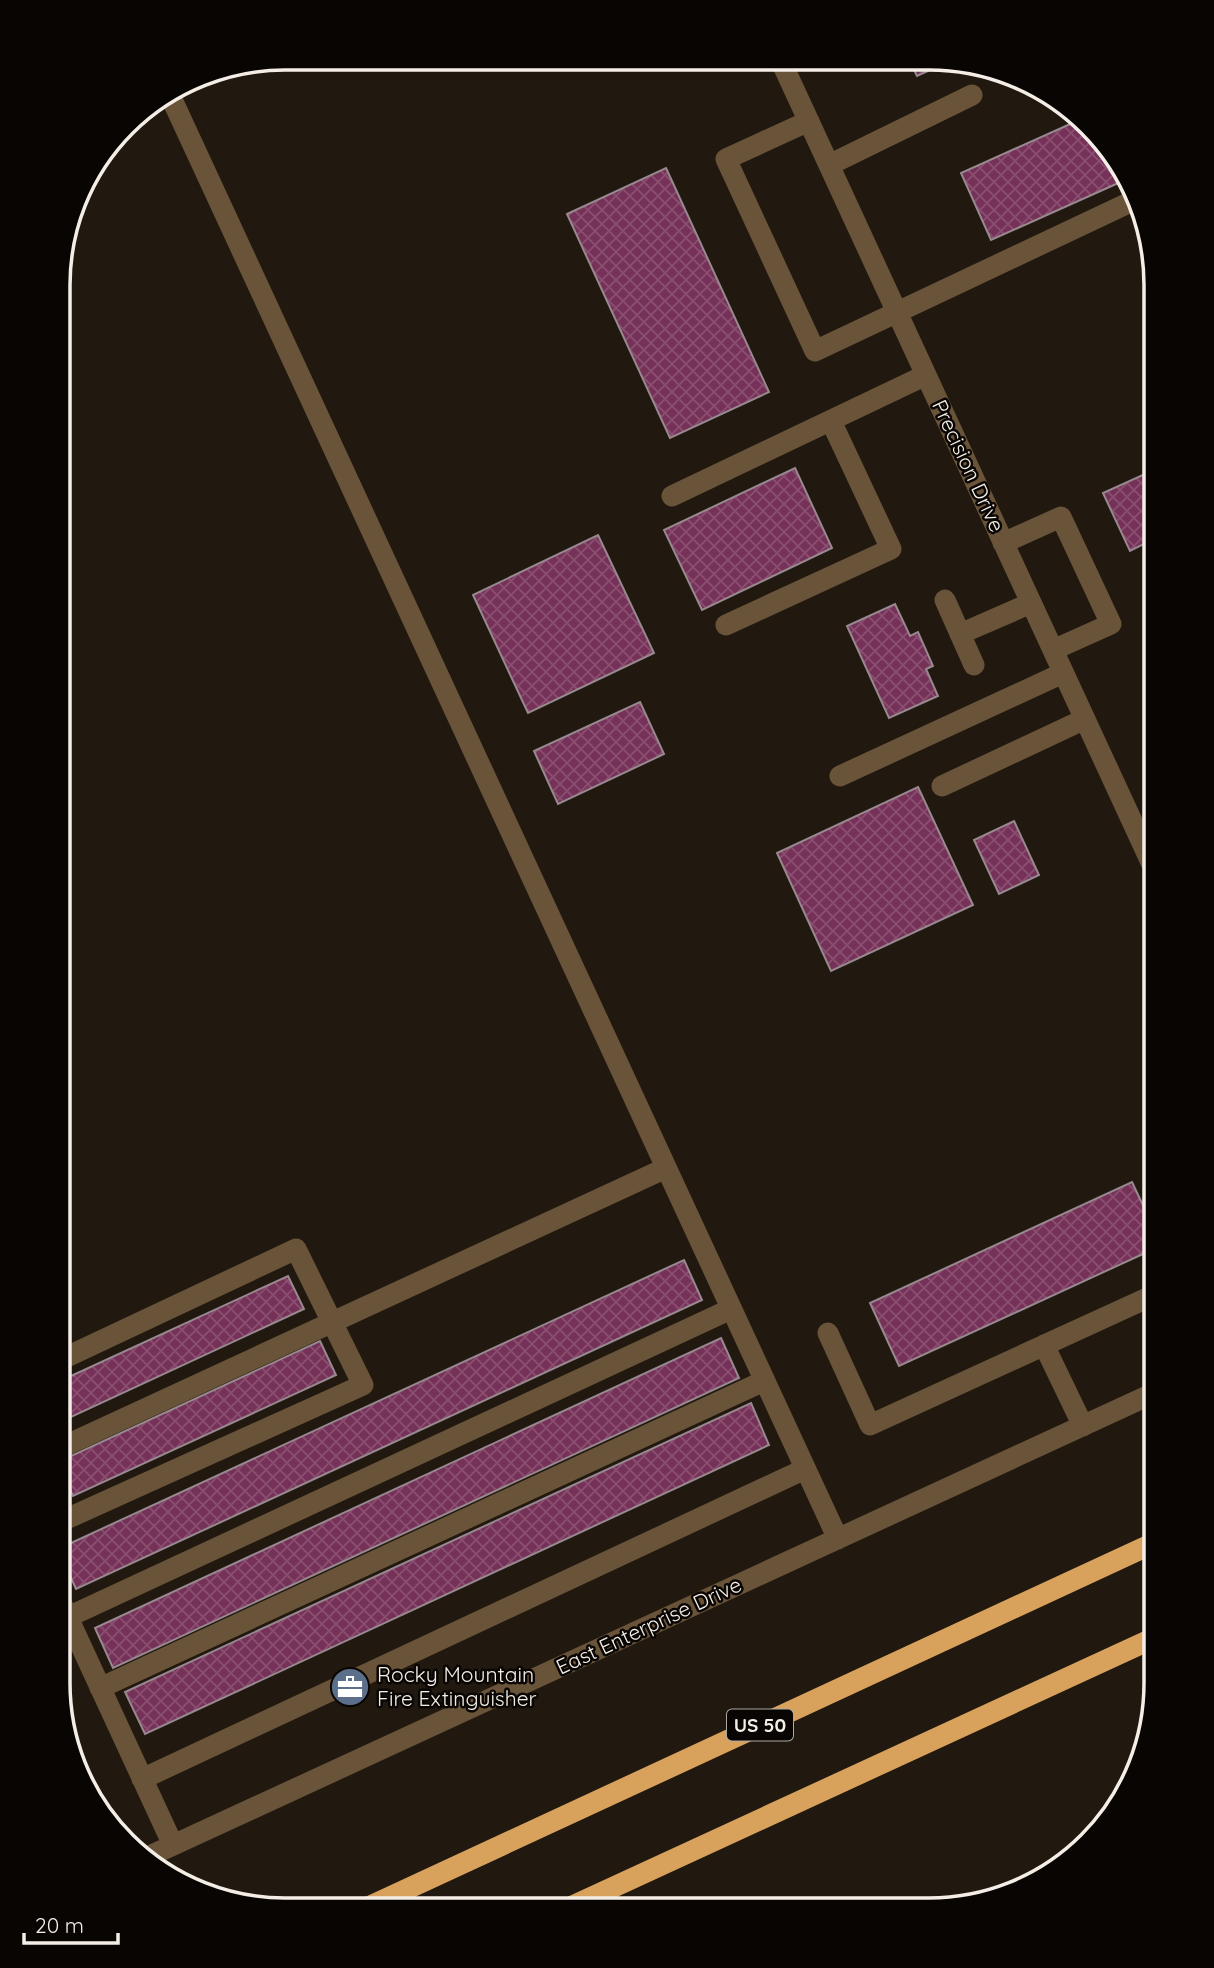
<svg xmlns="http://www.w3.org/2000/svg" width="1214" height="1968" viewBox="0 0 1214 1968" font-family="Quicksand,sans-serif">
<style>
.building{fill:url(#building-cross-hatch);stroke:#98888f;stroke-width:2}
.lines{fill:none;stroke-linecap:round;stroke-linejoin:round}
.minor{stroke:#695339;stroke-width:21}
.highway{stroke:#d8a25d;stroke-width:21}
.labels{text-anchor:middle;stroke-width:5;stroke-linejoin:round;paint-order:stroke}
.shield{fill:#080503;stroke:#ada8a3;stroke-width:2}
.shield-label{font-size:19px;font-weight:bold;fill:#f4eee7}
.street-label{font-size:21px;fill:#f4eee7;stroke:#080503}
.poi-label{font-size:21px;fill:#f4eee7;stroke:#080503;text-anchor:start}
.rim{fill:none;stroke:#f4eee7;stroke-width:3.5}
</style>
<defs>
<pattern id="building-cross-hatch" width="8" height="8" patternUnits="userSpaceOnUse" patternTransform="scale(1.75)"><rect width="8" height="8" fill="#763158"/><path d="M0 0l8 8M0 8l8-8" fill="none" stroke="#8a4f70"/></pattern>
</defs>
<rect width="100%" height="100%" fill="#21190f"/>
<!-- building -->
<path class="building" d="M909,60H952L917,76Z
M1079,120L1125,180L991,240L961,173Z
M666,168L769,392L670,438L567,214Z
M795,468L832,548L702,610L664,530Z
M1156,469V538L1130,551L1103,493Z
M598,535L654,653L528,713L473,595Z
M895,604L910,636L918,632L933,666L926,669L938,696L889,718L847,626Z
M640,702L664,754L558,804L534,751Z
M918,787L973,905L831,971L777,853Z
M1014,821L1039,875L999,894L974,840Z
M1132,1182L1156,1233V1248L899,1366L870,1303Z
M684,1260L702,1300L76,1589L58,1549Z
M288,1276L304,1309L58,1423V1382Z
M721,1338L739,1378L113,1668L95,1628Z
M320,1341L336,1375L73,1496L58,1462Z
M751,1403L769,1445L145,1734L125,1692Z"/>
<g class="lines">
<!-- minor -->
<path class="minor" d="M780,59L1156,873
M169,93L838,1539
M809,121L726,159L815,351L1139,198
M829,165L972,95
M672,496L926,375
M1003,543L1061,517L1111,624L1053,650
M945,600L974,665
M726,625L891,549L831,421
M960,634L1031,603
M840,776L1063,673
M942,786L1085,719
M828,1333L870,1425L1156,1294
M1044,1345L1083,1426
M58,1449L666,1168
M58,1507L64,1520L363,1385L296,1249L58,1361
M58,1596L173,1845
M68,1617L731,1309
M100,1688L764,1381
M142,1779L805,1469
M143,1859L1156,1392"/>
<!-- highway -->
<path class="highway" d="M364,1909L1156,1542
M566,1909L1156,1637"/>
</g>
<!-- icons -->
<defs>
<g id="office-disc" transform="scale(2.0125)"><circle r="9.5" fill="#5c6f8a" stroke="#080503"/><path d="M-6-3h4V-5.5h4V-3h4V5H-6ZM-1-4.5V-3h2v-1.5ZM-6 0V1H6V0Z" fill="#fff"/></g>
</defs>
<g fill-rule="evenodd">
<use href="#office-disc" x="350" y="1687"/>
</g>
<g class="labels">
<!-- shield labels -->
<rect class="shield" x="727" y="1709.5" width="66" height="31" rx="5"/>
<g class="shield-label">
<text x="760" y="1732">US 50</text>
</g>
<!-- street labels -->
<g class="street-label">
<text transform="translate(968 466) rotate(65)" y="7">Precision Drive</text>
<text transform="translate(649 1626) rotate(-25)" y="7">East Enterprise Drive</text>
</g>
<!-- poi labels -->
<g class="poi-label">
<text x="377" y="1682">Rocky Mountain<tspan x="377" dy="24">Fire Extinguisher</tspan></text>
</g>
</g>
<!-- crop -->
<path d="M0 0H1214V1968H0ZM285 70H929A215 215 0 0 1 1144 285V1683A215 215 0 0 1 929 1898H285A215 215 0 0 1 70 1683V285A215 215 0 0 1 285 70Z" fill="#080503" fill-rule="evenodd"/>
<path class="rim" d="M285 70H929A215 215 0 0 1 1144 285V1683A215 215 0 0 1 929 1898H285A215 215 0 0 1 70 1683V285A215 215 0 0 1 285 70Z"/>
<!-- scale -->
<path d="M24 1933v10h94v-10" fill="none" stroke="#f4eee7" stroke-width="3.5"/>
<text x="35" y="1933" font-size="21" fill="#f4eee7" stroke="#080503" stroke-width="5" paint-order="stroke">20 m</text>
</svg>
